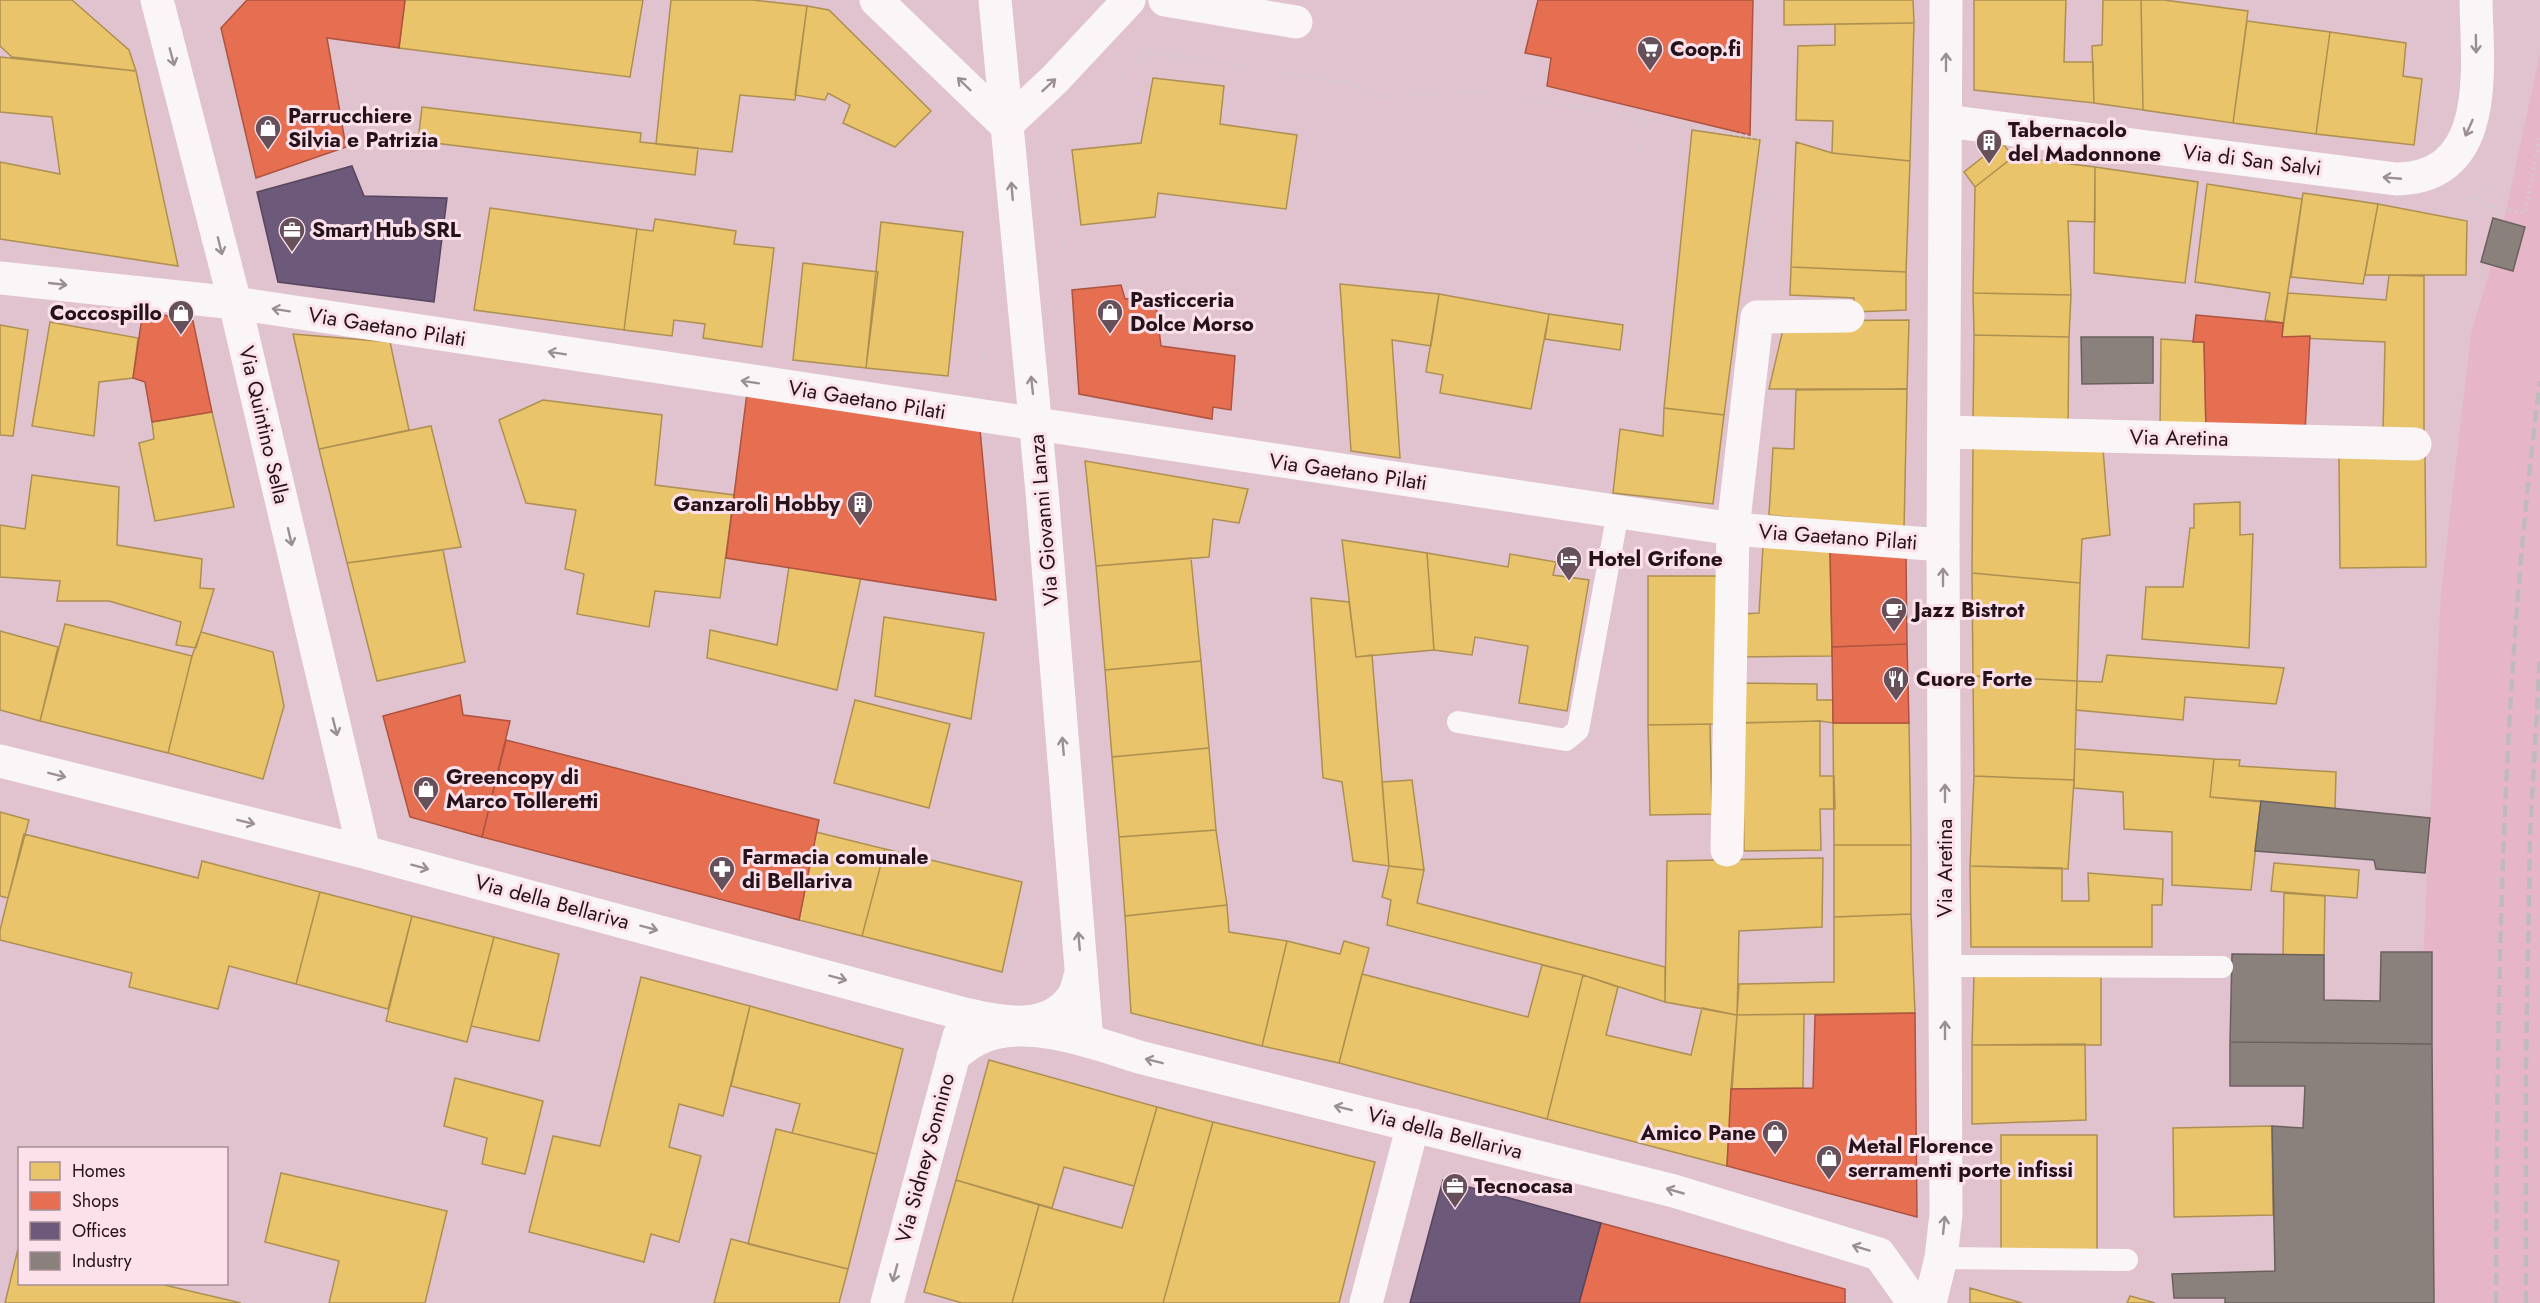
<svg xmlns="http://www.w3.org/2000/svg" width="2540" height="1303" viewBox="0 0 2540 1303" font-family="Jost,sans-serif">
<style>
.built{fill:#e6b6c8}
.homes{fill:#e9c46a;stroke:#ae8f52;stroke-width:1.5}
.shops{fill:#e76f51;stroke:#ad5340;stroke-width:1.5}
.offices{fill:#6d597a;stroke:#57445d;stroke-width:1.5}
.industry{fill:#8a817c;stroke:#6c605f;stroke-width:1.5}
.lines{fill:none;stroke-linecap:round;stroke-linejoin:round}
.path{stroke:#d4cbce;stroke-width:4;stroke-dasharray:1.5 4.5;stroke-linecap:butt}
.lane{stroke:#faf6f8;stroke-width:22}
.street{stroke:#faf6f8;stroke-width:33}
.secondary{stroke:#faf6f8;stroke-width:33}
.rail{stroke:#c1babd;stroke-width:4.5;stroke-dasharray:12 6;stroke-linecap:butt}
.oneway{stroke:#9a8f94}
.labels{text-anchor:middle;stroke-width:6;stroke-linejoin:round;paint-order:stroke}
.poi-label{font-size:21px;font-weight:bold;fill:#25121a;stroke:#fce0ea;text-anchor:start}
.street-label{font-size:21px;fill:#25121a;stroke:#fce0ea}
</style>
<rect width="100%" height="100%" fill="#e0c3ce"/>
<!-- built -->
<path class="built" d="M2540,54V1303H2430L2423,961L2441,592L2471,334L2502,229Z"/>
<!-- homes -->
<path class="homes" d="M0,0H72L129,50L136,71L12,57L0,46Z
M405,0H643L630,77L399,48Z
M671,0H752L807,6L795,100L740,95L732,152L656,144Z
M1784,0H1913L1914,23L1784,25Z
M1974,0H2066L2064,62H2093L2094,103L1974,90Z
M2103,0H2141L2143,110L2094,103L2092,46L2102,45Z
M2141,0H2164L2248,11L2233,123L2143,110Z
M807,6L829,10L931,111L895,147L843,123L850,105L828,93L825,100L795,95Z
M2247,21L2330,32L2316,134L2233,123Z
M1914,23L1910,161L1832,153L1833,121L1796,120L1798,46L1835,45V24Z
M2330,32L2406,43L2403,76L2422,79L2414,145L2316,134Z
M0,57L136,71L178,266L0,239V162L60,174L52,117L0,112Z
M1153,78L1224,86L1220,124L1297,135L1286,209L1158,193L1155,217L1081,225L1072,150L1141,143Z
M422,107L641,133L640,142L698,148L695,175L418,141Z
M1692,130L1760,140L1724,415L1664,408Z
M1796,142L1832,153L1910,161L1906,272L1791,267Z
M2002,142L2013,157L1975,187L1964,172Z
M2013,157L2095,167V222L2068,221L2071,295L1973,293L1975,187Z
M2095,167L2198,182L2185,283L2094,273Z
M2207,184L2302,199L2283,323L2265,320L2270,293L2195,282Z
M2303,193L2378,204L2363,284L2291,277Z
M2378,204L2467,221L2466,275H2365Z
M490,208L637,229L624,330L474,310Z
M655,219L736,231L734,244L774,248L762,347L703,338L705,324L674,320L672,336L624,330L637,229L653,231Z
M881,222L963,232L948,376L866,368Z
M803,263L878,272L866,368L793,360Z
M1791,267L1906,272V310L1853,312L1854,298L1790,295Z
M2389,275L2424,276V435L2383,431L2385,342L2282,337L2288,293L2386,300Z
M1340,284L1439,294L1431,346L1392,340L1400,458L1351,451Z
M1973,293L2071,295L2069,337L1974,335Z
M1439,294L1549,314L1531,409L1440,393L1443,375L1426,372Z
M1549,314L1623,325L1620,350L1545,339Z
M1909,320L1907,389H1769L1785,321Z
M50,322L138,338L133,378L99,382L94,436L32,426Z
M0,325L28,330L13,436L0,435Z
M293,334L390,342L409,430L319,449Z
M1974,335L2069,337L2068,426L1973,425Z
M2161,339L2204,342L2206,431H2160Z
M1907,389L1904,530L1769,515L1773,448L1794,449L1796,390Z
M543,400L662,415L655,485L734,495L720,598L655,591L649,627L577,614L584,574L565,569L576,510L526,503L499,420Z
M1664,408L1724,415L1713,504L1613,493L1620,429L1663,436Z
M212,412L234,507L155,521L139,443L154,439L152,422Z
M431,426L461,547L347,563L319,449Z
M1973,445L2103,449L2110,535L2082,539L2080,583L1972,573Z
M2425,456L2426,567L2340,568L2339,457Z
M1085,461L1248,489L1239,523L1213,519L1209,557L1096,566Z
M32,475L119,487L117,545L202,559L200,588L214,589L196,648L176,645L181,622L109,601H57L60,581L0,577V525L25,529Z
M2240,502V535L2253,534L2249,648L2142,639L2146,587H2183L2190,528H2194V504Z
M1342,540L1427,553L1434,650L1356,657Z
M1763,546L1830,551L1832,656L1740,657V614L1759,613Z
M443,550L465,662L377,681L347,563Z
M1427,553L1508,567L1510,554L1556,562L1553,575L1589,580L1567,711L1519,703L1528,646L1475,637L1472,655L1434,650Z
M1191,558L1201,661L1105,670L1096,566Z
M789,567L861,577L837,690L707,658L710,630L777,645Z
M1972,573L2080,583L2077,681L1973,676Z
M1648,576H1717V724L1648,725Z
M1311,598L1349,602L1356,657L1372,655L1389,866L1353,861L1342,782L1323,778Z
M884,617L984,633L971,719L875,696Z
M65,624L192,656L168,753L40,721Z
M0,631L58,647L40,721L0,710Z
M201,632L273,652L284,706L263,779L168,753L192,656Z
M2107,655L2284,668L2276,704L2185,697L2183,720L2076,710L2077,681L2102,682Z
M1201,661L1209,748L1112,757L1105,670Z
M1973,676L2077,681L2074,780L1974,776Z
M1732,683L1817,684V700H1833V723L1820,721L1733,723Z
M855,700L950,724L929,808L834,783Z
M1820,721V776H1834L1835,809H1820L1821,850L1744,851L1742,723Z
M1833,723H1909L1911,845H1834Z
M1710,724L1712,814L1650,815L1648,725Z
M1209,748L1216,830L1119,837L1112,757Z
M2075,749L2214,759L2210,797L2261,801L2251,890L2172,885V832L2124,829L2123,792L2074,788Z
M2214,759L2240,760L2239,766L2336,772L2335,809L2210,797Z
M1974,776L2074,780L2068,869L1970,866Z
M1412,780L1424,870L1389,866L1382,782Z
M0,812L29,820L8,898L0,896Z
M1216,830L1227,905L1125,916L1119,837Z
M816,832L885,849L862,936L799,920Z
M24,834L198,878L202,861L320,892L296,984L229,966L218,1009L129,987L132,973L0,940V930Z
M1834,845H1911V914L1834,917Z
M885,849L1022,882L1002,972L862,936Z
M1823,858L1822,927L1739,931L1737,1015L1665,1002L1667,861Z
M2274,863L2359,870L2357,898L2271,891Z
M1389,866L1424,870L1417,903L1665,967V1002L1583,975L1387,925L1391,900L1382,897Z
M1970,866L2062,868V901H2089L2088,873L2163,879L2162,905H2152V947H1971Z
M320,892L412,916L388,1009L296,984Z
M2284,893L2325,896L2324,955H2283Z
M1227,905L1229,932L1287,941L1262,1046L1131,1013L1125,916Z
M1911,914L1915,1013L1737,1015L1739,984L1834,982V917Z
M412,916L494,937L467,1042L386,1021Z
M494,937L559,954L539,1041L471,1026Z
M1287,941L1340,954L1344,941L1369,948L1339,1063L1262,1046Z
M1542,965L1583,975L1547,1119L1339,1063L1362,974L1528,1017Z
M1583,975L1618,987L1606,1035L1691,1055L1702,1008L1737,1015L1727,1166L1547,1119Z
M1974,976L2101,977V1045H1972Z
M641,977L750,1006L723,1116L679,1104L669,1147L701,1156L679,1242L651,1234L644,1262L529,1232L553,1136L600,1146Z
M750,1006L903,1049L877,1154L792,1133L800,1104L731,1086Z
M1804,1014L1803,1088L1731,1089L1737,1015Z
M2085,1044L2086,1120L1972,1124V1045Z
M989,1060L1157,1107L1134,1186L1064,1167L1052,1208L956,1180Z
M455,1078L543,1101L525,1174L482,1164L487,1138L444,1126Z
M1157,1107L1213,1122L1163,1303H1012L1039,1205L1122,1228Z
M1213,1122L1375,1162L1339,1303H1163Z
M2272,1126L2273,1215L2174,1217L2173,1128Z
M776,1129L877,1154L848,1269L748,1244Z
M2001,1135H2097V1250L2001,1251Z
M281,1173L447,1211L425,1303H329L339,1261L265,1242Z
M956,1180L1039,1205L1012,1303H962L924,1292Z
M731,1239L848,1269L839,1303H714Z
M18,1249L20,1284H160L241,1303H5Z
M1970,1288L2022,1303H1970Z
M2130,1296L2155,1303H2127Z"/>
<!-- shops -->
<path class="shops" d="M247,0H405L399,48L327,38L346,147L256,178L221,28Z
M1538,0H1753L1750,135L1547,86L1551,58L1525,53Z
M1121,285L1125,299L1155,296L1161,346L1235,356L1231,410L1213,407L1212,419L1079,394L1072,290Z
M143,311L193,321L212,412L152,422L145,382L133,378Z
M2196,315L2283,323L2282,337L2310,336L2305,432L2206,431L2204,342H2193Z
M747,393L980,430L996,600L726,558Z
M1830,551L1906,555L1907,644L1832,647Z
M1907,644L1909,723H1833L1832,647Z
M460,695L463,715L510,721L482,837L410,817L383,716Z
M506,740L819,820L799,920L482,837Z
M1915,1013L1917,1217L1727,1166L1731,1089L1813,1088L1815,1015Z
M1601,1223L1845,1289V1303H1579Z"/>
<!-- offices -->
<path class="offices" d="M352,166L364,196L447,198L434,302L278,282L257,192Z
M1443,1180L1601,1223L1579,1303H1410Z"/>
<!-- industry -->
<path class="industry" d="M2493,218L2525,227L2513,271L2481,262Z
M2081,337H2153V383L2082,384Z
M2261,801L2430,818L2425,873L2376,869L2374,860L2255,851Z
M2381,952H2432V1044L2230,1042L2232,954L2324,955V1000L2380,1001Z
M2230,1042L2432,1044L2434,1303H2225V1298H2174L2172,1274L2275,1271L2272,1126L2303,1128L2305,1086H2230Z"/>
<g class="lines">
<!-- path -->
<path class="path" d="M235,0L215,24L256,203
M801,0L834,3
M2519,35H2540
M1097,100L1148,52L1354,84L1372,97L1481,91L1770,140L1753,275
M2425,119V0
M1061,134L1056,147L1065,254
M1637,169L1646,119
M2478,197L2486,206L2525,213L2540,134
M2468,201C2481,196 2488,188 2493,175
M1887,316L1904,315
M983,346L985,375
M1007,978L1030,884
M1851,1303V1289"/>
<!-- lane -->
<path class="lane" d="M1458,722L1566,740L1578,730L1618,512
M1945,966L2222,967
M1941,1258L2127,1260"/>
<!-- street -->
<path class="street" d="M157,0L235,303L364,852
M876,0L1006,125L1055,79L1129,0
M995,0L1042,492L1087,1041
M1165,0L1296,22
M1946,121L2396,179C2493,178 2477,67 2476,0
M0,278L235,303L1733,529L1943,545
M1944,432L2415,444
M0,761L364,852L964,1014C1000,1022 1050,1034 1074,995C1077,989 1079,980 1081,973
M1727,850L1733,529L1757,317L1848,316
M953,1056C961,1050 968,1044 976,1040C1020,1015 1095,1043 1139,1057L1674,1191L1879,1254L1914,1303
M887,1303L959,1036
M1366,1303L1413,1125"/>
<!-- secondary -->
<path class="secondary" d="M1930,1303L1941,1258L1946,1214L1943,545L1946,0"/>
<!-- rail -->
<path class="rail" d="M2496,1303C2497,995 2501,687 2540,381
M2526,1303V1067L2530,833L2540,657"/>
</g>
<!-- one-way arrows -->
<defs><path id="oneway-shaft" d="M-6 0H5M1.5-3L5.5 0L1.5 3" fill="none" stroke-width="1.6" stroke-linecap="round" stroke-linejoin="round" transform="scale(1.5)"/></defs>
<g class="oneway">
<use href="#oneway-shaft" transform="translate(2476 44) rotate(89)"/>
<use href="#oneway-shaft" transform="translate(172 57) rotate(75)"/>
<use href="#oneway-shaft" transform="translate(1946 62) rotate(-90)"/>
<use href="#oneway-shaft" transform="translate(964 84) rotate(-136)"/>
<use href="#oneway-shaft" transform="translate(1049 85) rotate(-43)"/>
<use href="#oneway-shaft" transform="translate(2469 128) rotate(114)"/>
<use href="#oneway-shaft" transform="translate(2392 178) rotate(-175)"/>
<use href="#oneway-shaft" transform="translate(1012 191) rotate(-95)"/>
<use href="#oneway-shaft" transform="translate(220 246) rotate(76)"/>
<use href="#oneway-shaft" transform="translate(58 284) rotate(6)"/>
<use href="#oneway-shaft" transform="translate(281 310) rotate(-171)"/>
<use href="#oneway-shaft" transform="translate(557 353) rotate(-171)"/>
<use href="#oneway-shaft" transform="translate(750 382) rotate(-171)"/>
<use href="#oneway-shaft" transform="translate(1032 385) rotate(-96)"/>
<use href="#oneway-shaft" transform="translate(290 537) rotate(77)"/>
<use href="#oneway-shaft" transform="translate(1943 577) rotate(-90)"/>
<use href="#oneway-shaft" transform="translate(335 727) rotate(76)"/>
<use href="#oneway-shaft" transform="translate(1063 746) rotate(-95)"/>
<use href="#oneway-shaft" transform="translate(57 775) rotate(14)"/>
<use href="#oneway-shaft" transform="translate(1945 793) rotate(-90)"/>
<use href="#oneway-shaft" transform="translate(246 822) rotate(14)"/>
<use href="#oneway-shaft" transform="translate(420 867) rotate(15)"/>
<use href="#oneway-shaft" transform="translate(649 928) rotate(15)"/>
<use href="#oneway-shaft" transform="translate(1079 941) rotate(-95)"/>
<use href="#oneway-shaft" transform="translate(838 978) rotate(15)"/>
<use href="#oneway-shaft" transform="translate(1945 1030) rotate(-90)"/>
<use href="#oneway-shaft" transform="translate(1154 1061) rotate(-166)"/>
<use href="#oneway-shaft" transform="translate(1343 1108) rotate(-166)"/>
<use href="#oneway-shaft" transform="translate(1675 1191) rotate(-164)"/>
<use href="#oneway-shaft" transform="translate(1944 1225) rotate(-84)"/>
<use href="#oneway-shaft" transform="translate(1861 1248) rotate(-163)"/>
<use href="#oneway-shaft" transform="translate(895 1273) rotate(105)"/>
</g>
<!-- icons -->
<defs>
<g id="supermarket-pin" transform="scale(1.35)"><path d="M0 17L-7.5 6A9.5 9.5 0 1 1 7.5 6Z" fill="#665059" stroke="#fce0ea"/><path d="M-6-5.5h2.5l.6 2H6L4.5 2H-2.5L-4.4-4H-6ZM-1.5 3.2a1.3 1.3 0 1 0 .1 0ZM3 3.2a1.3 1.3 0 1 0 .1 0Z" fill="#fff"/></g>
<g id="shop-pin" transform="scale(1.35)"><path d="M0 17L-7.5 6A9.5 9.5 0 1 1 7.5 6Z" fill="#665059" stroke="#fce0ea"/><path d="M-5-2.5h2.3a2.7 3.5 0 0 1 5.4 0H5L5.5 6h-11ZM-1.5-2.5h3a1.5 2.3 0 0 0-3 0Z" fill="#fff"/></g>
<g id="building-pin" transform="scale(1.35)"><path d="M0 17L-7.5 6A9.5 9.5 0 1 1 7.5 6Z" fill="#665059" stroke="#fce0ea"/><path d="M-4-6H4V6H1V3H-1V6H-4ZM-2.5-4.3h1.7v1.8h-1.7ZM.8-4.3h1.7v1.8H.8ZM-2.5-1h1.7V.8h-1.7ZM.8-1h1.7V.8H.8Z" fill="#fff"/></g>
<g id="office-pin" transform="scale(1.35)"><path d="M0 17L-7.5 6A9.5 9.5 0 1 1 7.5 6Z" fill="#665059" stroke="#fce0ea"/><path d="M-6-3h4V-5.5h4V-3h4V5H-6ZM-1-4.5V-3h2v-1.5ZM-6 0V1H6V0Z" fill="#fff"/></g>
<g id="hotel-pin" transform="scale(1.35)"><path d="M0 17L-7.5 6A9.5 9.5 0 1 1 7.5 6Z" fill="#665059" stroke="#fce0ea"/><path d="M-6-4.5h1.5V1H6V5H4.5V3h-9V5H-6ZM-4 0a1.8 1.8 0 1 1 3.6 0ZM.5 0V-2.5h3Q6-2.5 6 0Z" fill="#fff"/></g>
<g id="cafe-pin" transform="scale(1.35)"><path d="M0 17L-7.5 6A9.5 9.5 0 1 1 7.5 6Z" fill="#665059" stroke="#fce0ea"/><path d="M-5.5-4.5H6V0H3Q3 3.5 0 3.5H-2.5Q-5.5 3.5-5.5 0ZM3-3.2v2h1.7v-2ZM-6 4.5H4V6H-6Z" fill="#fff"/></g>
<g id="restaurant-pin" transform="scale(1.35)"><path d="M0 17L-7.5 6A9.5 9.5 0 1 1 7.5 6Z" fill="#665059" stroke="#fce0ea"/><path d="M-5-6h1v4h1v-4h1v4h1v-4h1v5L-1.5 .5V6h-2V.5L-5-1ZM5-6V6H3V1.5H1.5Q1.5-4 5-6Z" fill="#fff"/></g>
<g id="pharmacy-pin" transform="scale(1.35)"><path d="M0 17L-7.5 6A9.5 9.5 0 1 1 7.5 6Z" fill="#665059" stroke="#fce0ea"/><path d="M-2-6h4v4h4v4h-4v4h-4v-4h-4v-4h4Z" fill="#fff"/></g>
</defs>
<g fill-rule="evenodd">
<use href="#supermarket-pin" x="1650" y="49"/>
<use href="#shop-pin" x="268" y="128"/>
<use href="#building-pin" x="1989" y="142"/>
<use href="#office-pin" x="292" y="230"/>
<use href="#shop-pin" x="1110" y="312"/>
<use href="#shop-pin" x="181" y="313"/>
<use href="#building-pin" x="860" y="504"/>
<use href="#hotel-pin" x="1569" y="559"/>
<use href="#cafe-pin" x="1894" y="610"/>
<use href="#restaurant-pin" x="1896" y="679"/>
<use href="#shop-pin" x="426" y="789"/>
<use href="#pharmacy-pin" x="722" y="869"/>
<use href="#shop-pin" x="1775" y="1133"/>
<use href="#shop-pin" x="1829" y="1158"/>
<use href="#office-pin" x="1455" y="1186"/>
</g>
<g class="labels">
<!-- poi labels -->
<g class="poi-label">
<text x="1670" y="56">Coop.fi</text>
<text x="288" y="123">Parrucchiere<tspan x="288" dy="24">Silvia e Patrizia</tspan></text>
<text x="2008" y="137">Tabernacolo<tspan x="2008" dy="24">del Madonnone</tspan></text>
<text x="312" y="237">Smart Hub SRL</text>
<text x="1130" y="307">Pasticceria<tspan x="1130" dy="24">Dolce Morso</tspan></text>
<text x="162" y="320" text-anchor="end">Coccospillo</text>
<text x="840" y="511" text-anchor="end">Ganzaroli Hobby</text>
<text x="1588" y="566">Hotel Grifone</text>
<text x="1914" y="617">Jazz Bistrot</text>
<text x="1916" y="686">Cuore Forte</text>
<text x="446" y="784">Greencopy di<tspan x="446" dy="24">Marco Tolleretti</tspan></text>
<text x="742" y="864">Farmacia comunale<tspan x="742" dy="24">di Bellariva</tspan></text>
<text x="1756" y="1140" text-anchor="end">Amico Pane</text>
<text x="1848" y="1153">Metal Florence<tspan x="1848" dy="24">serramenti porte infissi</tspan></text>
<text x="1474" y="1193">Tecnocasa</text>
</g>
<!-- street labels -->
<g class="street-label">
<text transform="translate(2252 160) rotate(7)" y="7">Via di San Salvi</text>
<text transform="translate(387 327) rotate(9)" y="7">Via Gaetano Pilati</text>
<text transform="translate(867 400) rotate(9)" y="7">Via Gaetano Pilati</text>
<text transform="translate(264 425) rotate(77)" y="7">Via Quintino Sella</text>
<text transform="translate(2179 438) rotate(1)" y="7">Via Aretina</text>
<text transform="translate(1348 472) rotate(8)" y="7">Via Gaetano Pilati</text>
<text transform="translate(1044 520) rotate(-95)" y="7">Via Giovanni Lanza</text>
<text transform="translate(1838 537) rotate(4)" y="7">Via Gaetano Pilati</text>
<text transform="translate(1945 868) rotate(-90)" y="7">Via Aretina</text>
<text transform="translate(552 902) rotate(15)" y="7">Via della Bellariva</text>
<text transform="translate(1445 1133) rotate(14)" y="7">Via della Bellariva</text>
<text transform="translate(925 1158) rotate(-75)" y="7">Via Sidney Sonnino</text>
</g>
</g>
<!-- legend -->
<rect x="18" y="1147" width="210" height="138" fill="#fce0ea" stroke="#a68e97" stroke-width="1.5"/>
<rect x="30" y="1162" width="30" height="18" fill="#e9c46a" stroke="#a68e97" stroke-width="1.5"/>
<text x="72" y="1177" font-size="18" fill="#25121a">Homes</text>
<rect x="30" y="1192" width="30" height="18" fill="#e76f51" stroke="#a68e97" stroke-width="1.5"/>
<text x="72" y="1207" font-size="18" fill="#25121a">Shops</text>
<rect x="30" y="1222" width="30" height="18" fill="#6d597a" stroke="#a68e97" stroke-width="1.5"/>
<text x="72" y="1237" font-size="18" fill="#25121a">Offices</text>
<rect x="30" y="1252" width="30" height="18" fill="#8a817c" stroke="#a68e97" stroke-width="1.5"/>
<text x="72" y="1267" font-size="18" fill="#25121a">Industry</text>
</svg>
